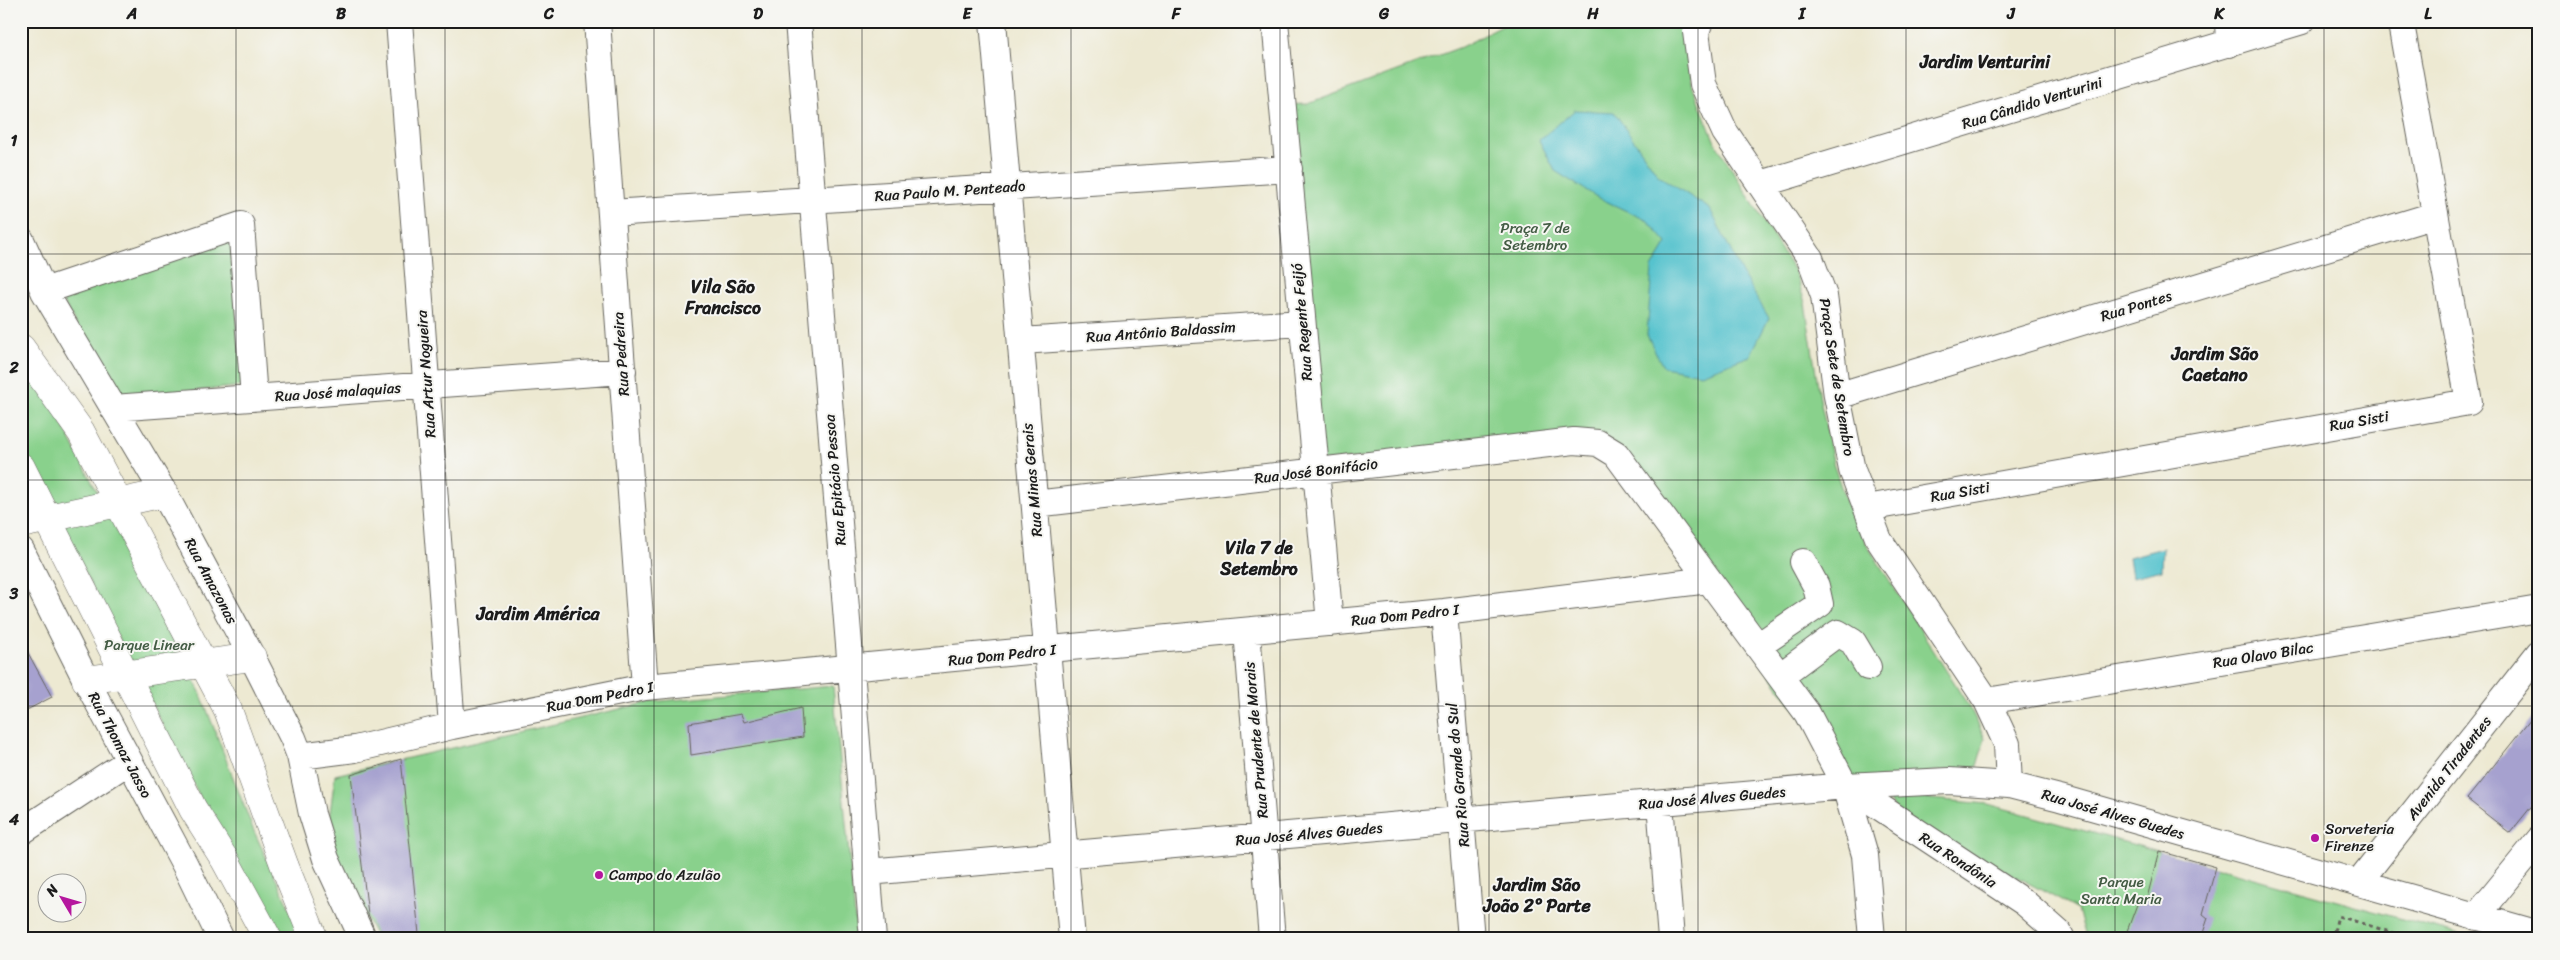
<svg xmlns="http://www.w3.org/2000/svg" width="2560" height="960" viewBox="0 0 2560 960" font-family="Sriracha,sans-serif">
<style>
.green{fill:#89d18c;stroke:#527654}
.water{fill:#56c3ce;stroke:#397075}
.building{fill:#a6a1cf}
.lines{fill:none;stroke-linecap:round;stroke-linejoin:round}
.minor-casing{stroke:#65645c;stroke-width:28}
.major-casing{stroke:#65645c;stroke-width:29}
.path{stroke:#65645c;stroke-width:3;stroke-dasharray:4 4;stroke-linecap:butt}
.minor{stroke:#fff;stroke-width:26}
.major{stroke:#fff;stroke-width:28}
.grid{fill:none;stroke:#1c1c1c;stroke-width:1;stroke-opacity:0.55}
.poi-dot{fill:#b5179e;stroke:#f6f6f2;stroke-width:2}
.labels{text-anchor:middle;stroke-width:4;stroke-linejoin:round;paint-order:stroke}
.street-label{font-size:15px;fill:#1c1c1c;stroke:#f6f6f2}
.park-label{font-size:15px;fill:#425b43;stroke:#f6f6f2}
.poi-label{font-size:15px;fill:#1c1c1c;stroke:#f6f6f2;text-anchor:start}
.quarter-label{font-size:18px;font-weight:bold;fill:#1c1c1c;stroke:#f6f6f2}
.neatline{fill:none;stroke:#1c1c1c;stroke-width:2}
.grid-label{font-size:16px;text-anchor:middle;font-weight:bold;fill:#1c1c1c}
</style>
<rect width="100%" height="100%" fill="#f6f6f2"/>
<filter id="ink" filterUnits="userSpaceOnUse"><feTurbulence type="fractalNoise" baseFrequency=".02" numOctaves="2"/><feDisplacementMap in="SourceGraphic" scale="10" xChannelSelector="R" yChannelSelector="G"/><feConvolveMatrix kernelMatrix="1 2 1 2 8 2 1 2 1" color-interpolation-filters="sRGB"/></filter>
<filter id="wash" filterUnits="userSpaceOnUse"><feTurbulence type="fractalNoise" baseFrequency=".0096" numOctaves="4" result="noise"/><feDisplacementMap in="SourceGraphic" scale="20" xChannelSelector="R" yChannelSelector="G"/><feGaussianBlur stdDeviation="1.12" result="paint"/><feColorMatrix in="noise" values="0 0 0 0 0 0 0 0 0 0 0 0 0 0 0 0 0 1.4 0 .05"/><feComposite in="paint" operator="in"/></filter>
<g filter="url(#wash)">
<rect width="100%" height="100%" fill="#ede9d2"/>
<!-- green -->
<path class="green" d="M1512,21H1680L1693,87L1714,140L1796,274L1805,303L1820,399L1834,466L1850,513L1869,548L1971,710L1985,738L1977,766L1848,782L1598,440L1319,461L1285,105L1308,104L1461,47Z
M230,237L243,386L117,399L59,294Z
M21,361L53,406L200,692L253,829L304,939H274L129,660L21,446Z
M833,686L857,939H377L335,854L330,813L335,775L650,702Z
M1886,795L1988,804L2474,939H2087L2078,910L1991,863L1901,821Z"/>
<!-- water -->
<path class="water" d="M1575,110L1614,112L1659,176L1710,209L1743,275L1769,318L1750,356L1701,374L1663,367L1647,335L1652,268L1667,243L1648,221L1597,197L1555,171L1539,140Z
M2163,548L2162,570L2132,577L2129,557Z"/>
<g id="blocks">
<!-- building -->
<path class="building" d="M21,640L52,697L21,713Z
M801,708L803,737L691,755L689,723L741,714L744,722Z
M2539,709V797L2510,833L2467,799Z
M401,759L419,934L394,939H378L368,914L351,775Z
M2159,851L2216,867L2203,914L2208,918L2201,939H2124L2139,899L2146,902Z"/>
</g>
</g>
<g filter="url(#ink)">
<use href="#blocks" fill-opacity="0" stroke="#65645c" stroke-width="1"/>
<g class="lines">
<!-- minor casing -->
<g class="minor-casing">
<path id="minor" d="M399,21L452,726
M597,21L645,687
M798,21L873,939
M993,21L1072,939
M1275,21L1330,623
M1700,21L1696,32L1703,84L1725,132L1810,258L1824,296L1837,396L1852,470L1879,540L1987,701L2007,744L2009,785
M2228,21L2229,44
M1761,184L2302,21
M611,213L1289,169
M21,240L44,291L164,493L252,657L293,738L300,756L312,814L326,859L363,939
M44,291L241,225L254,398
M1021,341L1302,323
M1837,396L2435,215
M113,408L623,371
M1035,504L1574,441L1598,443L1616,454L1807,713L1845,786L1865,855L1872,939
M1867,508L2469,402L2401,24L2397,21
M21,550L86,680L185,865L221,939
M1444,612L1471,939
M1247,631L1272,939
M1758,646L1820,604L1816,586L1803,562
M1780,676L1838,633L1853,642L1868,667
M1987,701L2539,609
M300,756L355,749L452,726L645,687L1444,612L1709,580
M1848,786L2025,903L2059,933L2062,939
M1660,803L1671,939
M21,832L129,761
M868,872L1845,786L1949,781L2009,785L2060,798L2539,934
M2358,883L2539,653
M2476,917L2539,840"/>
</g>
<!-- major casing -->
<g class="major-casing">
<path id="major" d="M21,348L81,432L228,710L285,867L314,939
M21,467L193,809L225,860L268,939
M21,524L164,493
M86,680L252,657"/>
</g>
<!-- path -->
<path class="path" d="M21,317L26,324
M2332,939L2338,916L2413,939"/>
<!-- minor -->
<use href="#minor" class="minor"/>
<!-- major -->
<use href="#major" class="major"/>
</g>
</g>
<!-- grid -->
<path class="grid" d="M236,21V939M445,21V939M654,21V939M862,21V939M1071,21V939M1280,21V939M1489,21V939M1698,21V939M1906,21V939M2115,21V939M2324,21V939M21,254H2539M21,480H2539M21,706H2539"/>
<!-- markers -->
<g class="poi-dot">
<circle cx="2315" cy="838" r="5"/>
<circle cx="599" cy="875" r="5"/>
</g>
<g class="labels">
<!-- street labels -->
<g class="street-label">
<text transform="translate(2032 103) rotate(-17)" y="5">Rua Cândido Venturini</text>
<text transform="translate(950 191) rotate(-4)" y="5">Rua Paulo M. Penteado</text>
<text transform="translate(2136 306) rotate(-17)" y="5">Rua Pontes</text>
<text transform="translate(1302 322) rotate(-95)" y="5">Rua Regente Feijó</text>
<text transform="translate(1161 332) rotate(-4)" y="5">Rua Antônio Baldassim</text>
<text transform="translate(621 354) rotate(-94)" y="5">Rua Pedreira</text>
<text transform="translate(426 374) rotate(-94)" y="5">Rua Artur Nogueira</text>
<text transform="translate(1837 377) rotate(81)" y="5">Praça Sete de Setembro</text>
<text transform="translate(338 392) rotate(-4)" y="5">Rua José malaquias</text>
<text transform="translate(2359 421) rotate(-10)" y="5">Rua Sisti</text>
<text transform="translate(1316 471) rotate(-7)" y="5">Rua José Bonifácio</text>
<text transform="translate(835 480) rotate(-95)" y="5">Rua Epitácio Pessoa</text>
<text transform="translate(1032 480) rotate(-95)" y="5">Rua Minas Gerais</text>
<text transform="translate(1960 492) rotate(-10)" y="5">Rua Sisti</text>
<text transform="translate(211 581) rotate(62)" y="5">Rua Amazonas</text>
<text transform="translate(1405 615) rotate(-6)" y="5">Rua Dom Pedro I</text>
<text transform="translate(1002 655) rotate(-6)" y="5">Rua Dom Pedro I</text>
<text transform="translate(2263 655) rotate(-9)" y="5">Rua Olavo Bilac</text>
<text transform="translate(600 697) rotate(-11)" y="5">Rua Dom Pedro I</text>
<text transform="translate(1256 740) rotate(-95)" y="5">Rua Prudente de Morais</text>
<text transform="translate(120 745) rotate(62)" y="5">Rua Thomaz Jasso</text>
<text transform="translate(2449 768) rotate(-52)" y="5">Avenida Tiradentes</text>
<text transform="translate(1458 775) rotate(-95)" y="5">Rua Rio Grande do Sul</text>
<text transform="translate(1712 798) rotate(-5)" y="5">Rua José Alves Guedes</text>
<text transform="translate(2113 814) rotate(16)" y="5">Rua José Alves Guedes</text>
<text transform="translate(1309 834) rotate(-5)" y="5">Rua José Alves Guedes</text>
<text transform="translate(1958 860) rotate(33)" y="5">Rua Rondônia</text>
</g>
<!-- park labels -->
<g class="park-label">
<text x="1535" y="233">Praça 7 de<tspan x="1535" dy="17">Setembro</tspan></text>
<text x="149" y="650">Parque Linear</text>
<text x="2121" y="887">Parque<tspan x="2121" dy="17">Santa Maria</tspan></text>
</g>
<!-- poi labels -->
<g class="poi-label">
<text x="2325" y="834">Sorveteria<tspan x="2325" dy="17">Firenze</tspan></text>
<text x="609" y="880">Campo do Azulão</text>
</g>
<!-- quarter labels -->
<g class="quarter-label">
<text x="1985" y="68">Jardim Venturini</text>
<text x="723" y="293">Vila São<tspan x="723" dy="21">Francisco</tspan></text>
<text x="2215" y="360">Jardim São<tspan x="2215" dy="21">Caetano</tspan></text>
<text x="1259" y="554">Vila 7 de<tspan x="1259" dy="21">Setembro</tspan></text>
<text x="538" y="620">Jardim América</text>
<text x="1537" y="891">Jardim São<tspan x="1537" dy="21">João 2° Parte</tspan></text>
</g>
</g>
<!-- margin -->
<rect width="2560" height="960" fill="none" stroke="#f6f6f2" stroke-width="55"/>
<!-- north arrow -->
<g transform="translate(62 898) rotate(308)"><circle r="24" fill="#f6f6f2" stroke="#9f9f9c"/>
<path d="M0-4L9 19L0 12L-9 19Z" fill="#b5179e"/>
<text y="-8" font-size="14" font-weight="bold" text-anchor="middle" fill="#1c1c1c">N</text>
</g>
<rect x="28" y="28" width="2504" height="904" class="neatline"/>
<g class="grid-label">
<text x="132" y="19">A</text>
<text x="341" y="19">B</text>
<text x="549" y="19">C</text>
<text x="758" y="19">D</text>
<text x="967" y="19">E</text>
<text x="1176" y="19">F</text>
<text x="1384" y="19">G</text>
<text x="1593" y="19">H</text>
<text x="1802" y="19">I</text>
<text x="2011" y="19">J</text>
<text x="2219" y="19">K</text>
<text x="2428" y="19">L</text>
<text x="14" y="146">1</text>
<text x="14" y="373">2</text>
<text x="14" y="599">3</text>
<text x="14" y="825">4</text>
</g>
</svg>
